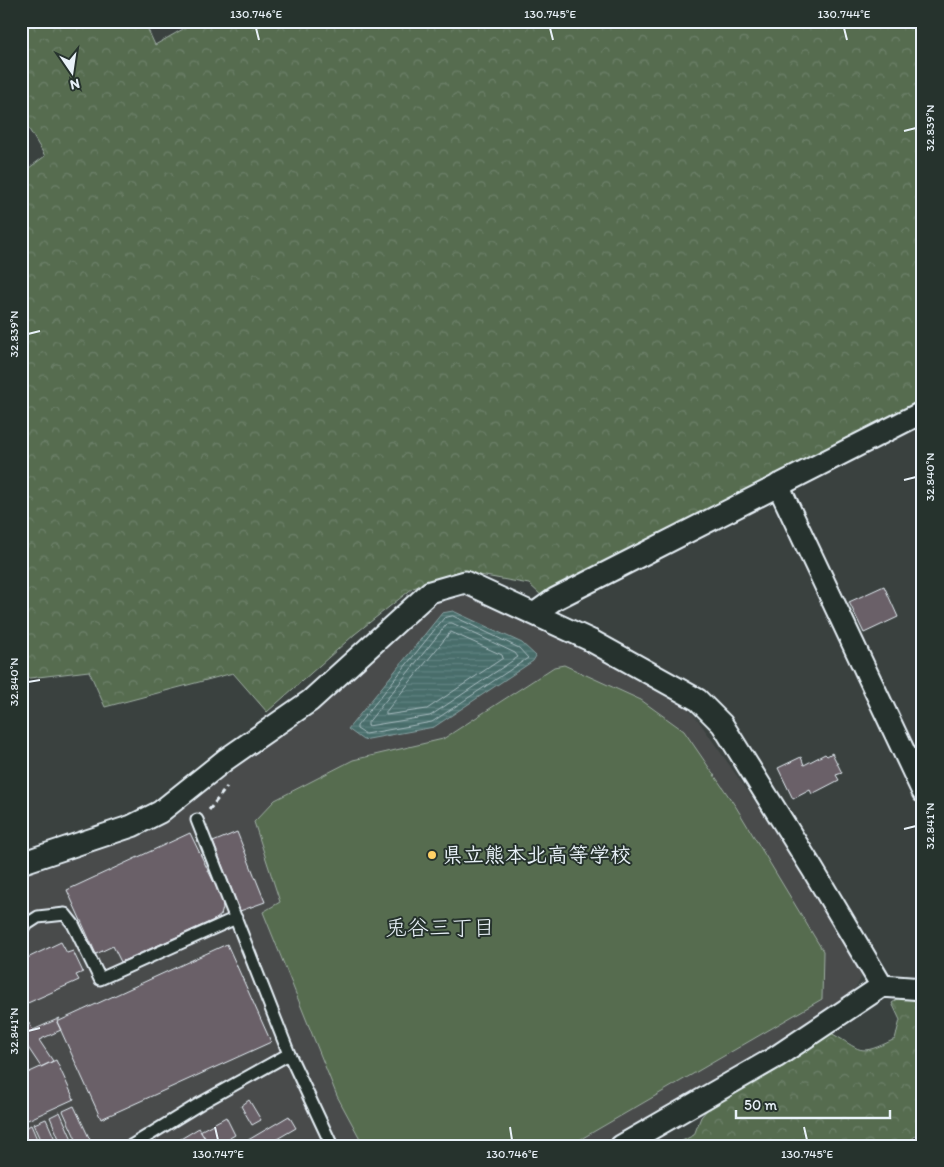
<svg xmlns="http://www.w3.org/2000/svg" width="944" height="1167" viewBox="0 0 944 1167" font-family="Itim,'Klee One',sans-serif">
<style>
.built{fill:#484b4b}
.forest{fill:url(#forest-crowns);stroke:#9faea4}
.garden{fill:#566c50;stroke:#9faea4}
.water{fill:url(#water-rules);stroke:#88a2a3}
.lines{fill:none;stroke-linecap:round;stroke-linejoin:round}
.shore{stroke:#a8bcc0;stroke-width:1}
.building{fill:#6a6168;stroke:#e8f1f8}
.service-casing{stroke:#e8f1f8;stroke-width:15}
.minor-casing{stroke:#e8f1f8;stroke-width:25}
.path{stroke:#e8f1f8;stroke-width:3;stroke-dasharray:5 4;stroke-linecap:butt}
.service{stroke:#26332d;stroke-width:11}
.minor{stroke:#26332d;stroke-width:21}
.ticks{fill:none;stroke:#e8f1f8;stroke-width:2}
.poi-dot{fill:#ffd166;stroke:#26332d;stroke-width:2}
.labels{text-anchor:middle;stroke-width:4;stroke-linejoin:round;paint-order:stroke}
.poi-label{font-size:21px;font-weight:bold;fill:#e8f1f8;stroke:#26332d;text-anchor:start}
.neighbourhood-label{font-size:22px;fill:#e8f1f8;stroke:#26332d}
.neatline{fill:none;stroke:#e8f1f8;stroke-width:2}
.ticks-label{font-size:12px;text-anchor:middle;fill:#e8f1f8}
</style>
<defs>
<pattern id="forest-crowns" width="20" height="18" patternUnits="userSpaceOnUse" patternTransform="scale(1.25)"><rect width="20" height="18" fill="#566c50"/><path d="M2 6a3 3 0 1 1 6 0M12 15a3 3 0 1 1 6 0" fill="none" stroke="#6e816a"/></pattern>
<pattern id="water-rules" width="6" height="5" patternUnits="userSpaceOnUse" patternTransform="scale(1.25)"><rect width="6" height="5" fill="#486d6b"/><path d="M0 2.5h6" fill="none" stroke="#628281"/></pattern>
</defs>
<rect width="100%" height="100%" fill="#3a413f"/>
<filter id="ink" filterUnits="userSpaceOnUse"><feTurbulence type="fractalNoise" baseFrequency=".02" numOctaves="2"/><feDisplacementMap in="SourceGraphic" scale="10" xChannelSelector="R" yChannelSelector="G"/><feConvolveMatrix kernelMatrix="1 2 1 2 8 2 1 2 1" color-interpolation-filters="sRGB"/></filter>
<g filter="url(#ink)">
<!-- built -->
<path class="built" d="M449,593L472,594L661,689L683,703L698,720L763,813L854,953L860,963L862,976L857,986L835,1008L805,1029L597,1146H21V872L124,839L438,598Z"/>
<!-- forest -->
<path class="forest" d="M21,21H144L155,45L197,21H923V402L542,596L529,584L463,572L413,588L355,634L267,712L233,673L105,707L89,671L21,679V174L45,156L21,116Z
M902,996L923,999V1130L903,1146H672L694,1135L701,1117L720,1095L829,1032C863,1050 856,1058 895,1039L900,1020L892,1003Z"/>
<!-- garden -->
<path class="garden" d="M564,665L641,700L684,731L736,807L823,951L822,999L569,1146H364L337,1096L263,912L280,902L254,822L275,800L353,760L443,739L554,667Z"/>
<!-- water -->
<path class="water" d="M453,611L522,643L536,656L533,661L434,727L363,740L348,729L442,613Z"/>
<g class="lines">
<!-- shore -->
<path class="shore" d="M453,616L519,648L528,658L432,722L365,734L357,729V726L444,618Z
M448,623H452L515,653L518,657L430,716L368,726V723Z
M451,632L502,655L503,658L427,709L386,715V712Z"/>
</g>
<!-- building -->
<path class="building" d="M884,586L898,617L864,633L849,602Z
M832,753L842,773L836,775L839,780L812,794L810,790L793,799L778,768L801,757L804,765L825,754L827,756Z
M237,832L265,902L240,911L213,842Z
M190,833L222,899L223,908L221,915L216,919L121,962L113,946L96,954L67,890Z
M61,942L67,953L73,951L83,972L76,975L79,980L21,1006V961Z
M227,944L271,1042L101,1119L57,1022Z
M24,1015L33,1030L60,1018L57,1022L61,1030L39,1040L53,1061L41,1067L21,1037V1017Z
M56,1060L74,1099L21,1123V1076Z
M249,1100L261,1120L252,1125L241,1106Z
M74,1106L93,1146H79L63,1111Z
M60,1112L75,1146H62L50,1117Z
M289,1116L296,1128L265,1146H238Z
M226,1117L235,1135L216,1146H210L200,1131Z
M46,1119L58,1146H44L34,1124Z
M31,1125L40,1146H27L21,1130Z
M199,1128L210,1146H169Z"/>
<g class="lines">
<!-- service casing -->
<g class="service-casing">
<path id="service" d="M197,820L289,1054L332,1146
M21,928L38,917L65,914L73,924L100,979L236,918
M131,1146L201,1103L289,1054"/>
</g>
<!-- minor casing -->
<g class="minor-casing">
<path id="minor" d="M778,485L923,792
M534,614L555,599L923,412
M21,863L132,826L160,812L225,760L310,701L430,592L465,582L590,640L698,700L722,724L813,870L882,986
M621,1146L776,1057L882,986L923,989"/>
</g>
<!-- path -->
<path class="path" d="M209,810L227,787"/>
<!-- service -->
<use href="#service" class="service"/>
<!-- minor -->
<use href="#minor" class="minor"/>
</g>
</g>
<!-- ticks -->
<path class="ticks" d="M256,28L259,40M550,28L553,40M844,28L847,40M904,131L916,128M28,334L40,331M904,480L916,477M28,682L40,680M904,829L916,826M28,1031L40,1028M215,1127L218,1140M510,1127L512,1140M804,1127L807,1140"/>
<!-- markers -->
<circle class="poi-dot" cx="432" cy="855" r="5"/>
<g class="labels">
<!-- poi labels -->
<g class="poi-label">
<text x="442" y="862">県立熊本北高等学校</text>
</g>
<!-- neighbourhood labels -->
<g class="neighbourhood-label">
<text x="440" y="935">兎谷三丁目</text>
</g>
</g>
<!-- margin -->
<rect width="944" height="1167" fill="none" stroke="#26332d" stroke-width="55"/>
<!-- north arrow -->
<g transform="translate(72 72) rotate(167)" stroke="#26332d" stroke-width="4" paint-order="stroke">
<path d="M0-4L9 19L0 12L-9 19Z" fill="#e8f1f8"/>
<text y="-8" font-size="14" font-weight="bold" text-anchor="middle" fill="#e8f1f8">N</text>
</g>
<!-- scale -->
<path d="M736 1110v8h154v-8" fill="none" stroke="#e8f1f8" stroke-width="2.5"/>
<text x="744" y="1110" font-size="15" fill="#e8f1f8" stroke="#26332d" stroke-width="4" paint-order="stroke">50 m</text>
<rect x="28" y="28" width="888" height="1112" class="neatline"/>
<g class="ticks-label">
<text x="256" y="18">130.746°E</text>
<text x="550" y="18">130.745°E</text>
<text x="844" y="18">130.744°E</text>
<text transform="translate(930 128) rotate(-90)" y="4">32.839°N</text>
<text transform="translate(14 334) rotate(-90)" y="4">32.839°N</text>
<text transform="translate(930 477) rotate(-90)" y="4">32.840°N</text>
<text transform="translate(14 682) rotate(-90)" y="4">32.840°N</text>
<text transform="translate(930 826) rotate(-90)" y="4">32.841°N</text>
<text transform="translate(14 1031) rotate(-90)" y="4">32.841°N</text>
<text x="218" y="1158">130.747°E</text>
<text x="512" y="1158">130.746°E</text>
<text x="807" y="1158">130.745°E</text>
</g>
</svg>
